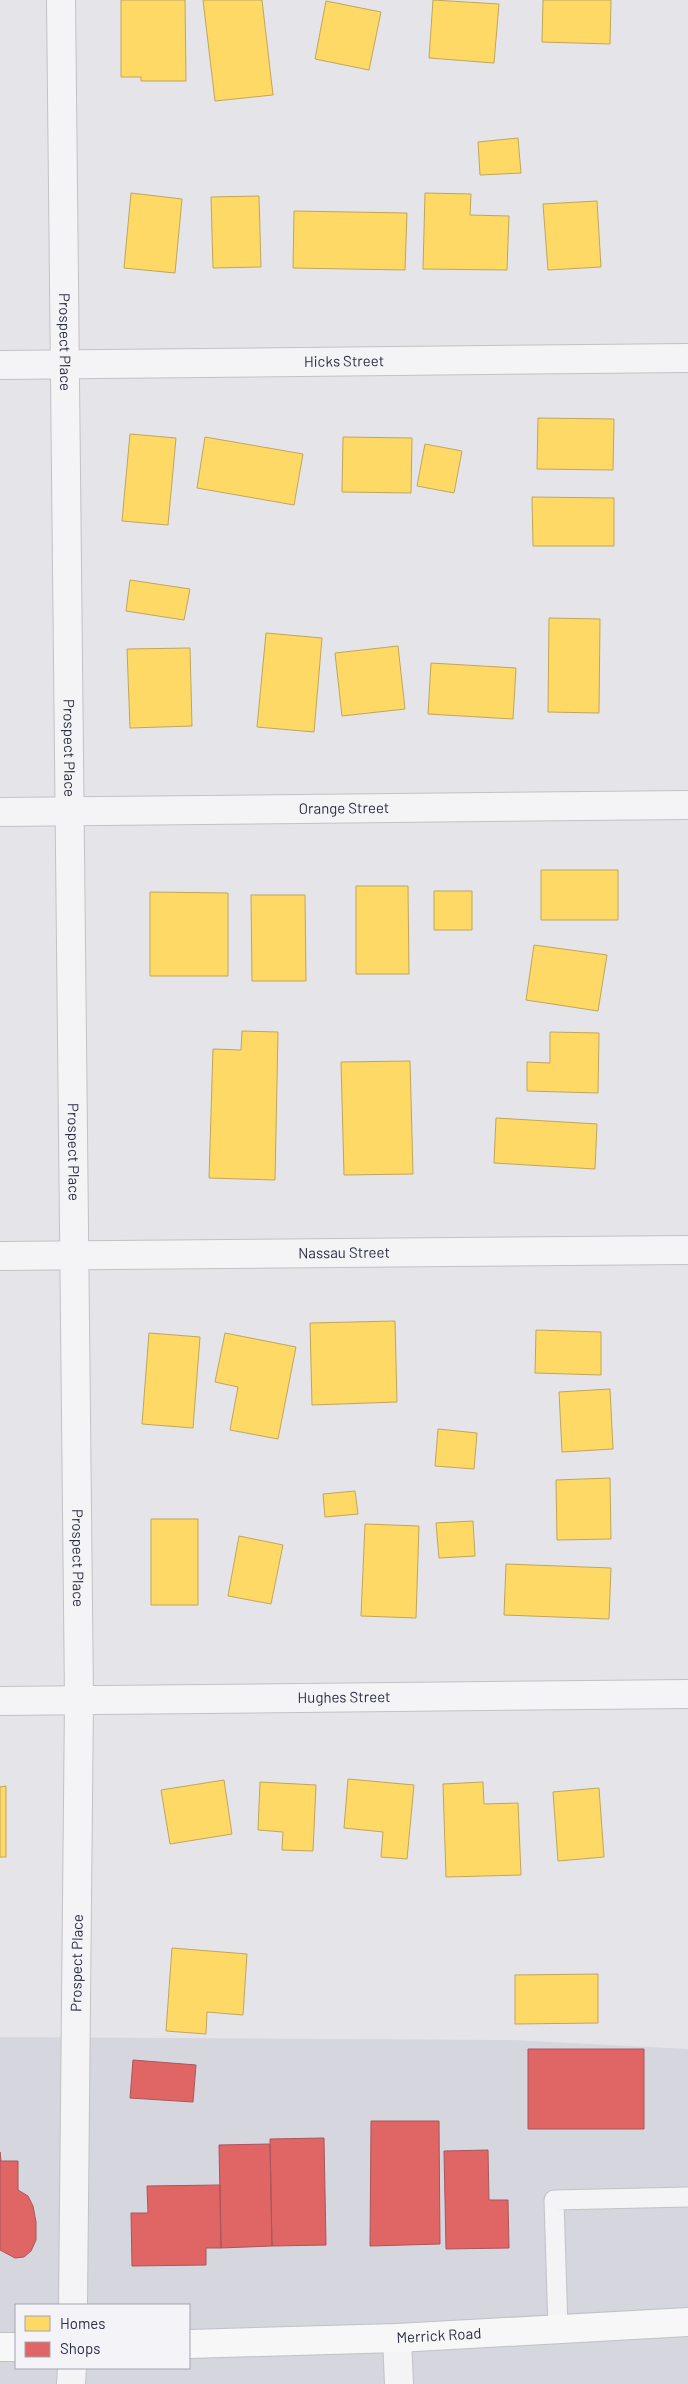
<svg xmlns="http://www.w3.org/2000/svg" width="688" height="2384" viewBox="0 0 688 2384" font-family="Barlow,sans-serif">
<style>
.built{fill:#d5d6de;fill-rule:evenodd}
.homes{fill:#ffd966;stroke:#bfa65b}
.shops{fill:#e06666;stroke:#aa555b}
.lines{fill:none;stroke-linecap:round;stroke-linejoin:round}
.service-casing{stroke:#c2c2c6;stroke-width:21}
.minor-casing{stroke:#c2c2c6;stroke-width:30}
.primary-casing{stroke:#c0c2c7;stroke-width:30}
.service{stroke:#f4f4f6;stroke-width:19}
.minor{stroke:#f4f4f6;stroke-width:28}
.primary{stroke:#f7f7f8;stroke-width:28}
.labels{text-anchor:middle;stroke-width:5;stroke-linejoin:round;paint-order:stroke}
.street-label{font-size:15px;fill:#2b2e42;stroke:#f3f3f8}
</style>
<rect width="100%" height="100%" fill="#e5e5e9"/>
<!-- built -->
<path class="built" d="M0,2037L513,2040L688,2049V2384H0ZM16,2305H189V2368H16Z"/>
<!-- homes -->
<path class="homes" d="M121,0H185L186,81H141V77H121Z
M203,0H262L273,95L215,101Z
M433,0L499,4L494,63L429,58Z
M543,0H611L610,44L542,42Z
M326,1L381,12L369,70L315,59Z
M518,138L521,173L480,175L478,142Z
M131,193L182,199L175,273L124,268Z
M425,193L471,194L470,215L509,216L507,270L423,269Z
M259,196L261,267L213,268L211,197Z
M597,201L601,267L548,270L543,204Z
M294,211L407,213L405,270L293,268Z
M538,418L614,419L613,470L537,469Z
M130,434L176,438L168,525L122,521Z
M205,437L303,454L294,505L197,488Z
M343,437L412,438L411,493L342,492Z
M425,444L462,451L454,493L417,486Z
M532,497L614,498V546H533Z
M130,580L190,589L184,620L126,611Z
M549,618L600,619L599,713L548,712Z
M266,633L322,638L314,732L257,727Z
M398,646L405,709L342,716L335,653Z
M190,648L192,726L130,728L127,649Z
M431,663L516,668L513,719L428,714Z
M541,870H618V920H541Z
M356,886H408L409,974H356Z
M434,891H472V930H434Z
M150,892L228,893V976H150Z
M251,895H305L306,981H252Z
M534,945L607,955L598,1011L526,1000Z
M242,1031L278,1032L275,1180L209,1178L213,1049L241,1050Z
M550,1032L599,1033L598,1093L527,1091V1062L550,1063Z
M410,1061L413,1174L344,1175L341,1062Z
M496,1118L597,1124L595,1169L494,1163Z
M395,1321L397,1402L312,1405L310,1323Z
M536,1330L601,1332V1375L535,1373Z
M149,1333L200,1337L193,1428L142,1424Z
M225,1333L296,1347L278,1439L230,1430L238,1387L215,1382Z
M610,1389L613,1449L562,1452L559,1392Z
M438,1429L477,1433L474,1469L435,1466Z
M610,1478L611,1539L557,1540L556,1480Z
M355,1491L358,1514L325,1517L323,1494Z
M151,1519H198V1605H151Z
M473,1521L475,1556L439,1558L436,1523Z
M365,1524L419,1526L416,1618L361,1616Z
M239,1536L283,1545L271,1604L228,1596Z
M506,1564L611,1568L609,1619L504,1615Z
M348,1779L414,1785L407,1859L381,1857L383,1832L344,1828Z
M224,1780L232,1834L170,1844L161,1790Z
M260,1782L316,1785L313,1851L282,1850L283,1832L258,1830Z
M483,1782L484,1804L518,1803L521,1875L446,1877L443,1784Z
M6,1786V1857H0V1787Z
M599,1788L604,1857L558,1861L553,1792Z
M172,1948L247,1954L243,2015L207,2012L206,2034L166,2031Z
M598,1974V2023L515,2024V1975Z"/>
<!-- shops -->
<path class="shops" d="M528,2049H644V2129H528Z
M133,2060L196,2065L193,2102L130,2098Z
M371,2121H439L440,2244L370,2246Z
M324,2138L326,2245L272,2246L270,2139Z
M270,2144L272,2246L221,2248L219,2145Z
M488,2150L489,2200H508L509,2248L446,2249L444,2151Z
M0,2152L1,2161H18V2190L28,2196L33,2206L36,2222V2240L31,2251L24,2257L15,2258L0,2250Z
M220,2185L221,2248H206V2265L132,2266L131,2213H148L147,2186Z"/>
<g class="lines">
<!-- service casing -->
<g class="service-casing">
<path id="service" d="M558,2329L554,2200L688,2197"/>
</g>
<!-- minor casing -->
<g class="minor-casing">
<g id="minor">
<path id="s1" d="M61,0L79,1700L73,2305"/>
<path id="s2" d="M0,365L688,358"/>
<path id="s3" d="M0,812L688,805"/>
<path id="s4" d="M0,1256L688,1250"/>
<path id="s5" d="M0,1701L688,1694"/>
<path d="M397,2338L399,2384"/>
<path d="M71,2384L72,2368"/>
</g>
</g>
<!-- primary casing -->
<g class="primary-casing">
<g id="primary">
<path id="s6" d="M189,2344L397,2338L688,2322"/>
<path d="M0,2347H16"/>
</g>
</g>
<!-- service -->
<use href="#service" class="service"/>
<!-- minor -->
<use href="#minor" class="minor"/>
<!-- primary -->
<use href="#primary" class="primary"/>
</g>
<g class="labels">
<!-- street labels -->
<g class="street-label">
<text dy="5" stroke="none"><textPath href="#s1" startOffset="342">Prospect Place</textPath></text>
<text dy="5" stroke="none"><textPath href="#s2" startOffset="344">Hicks Street</textPath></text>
<text dy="5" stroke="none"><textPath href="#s1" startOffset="748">Prospect Place</textPath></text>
<text dy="5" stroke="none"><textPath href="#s3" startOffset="344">Orange Street</textPath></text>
<text dy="5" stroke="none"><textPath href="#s1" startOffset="1152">Prospect Place</textPath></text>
<text dy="5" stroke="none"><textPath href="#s4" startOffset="344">Nassau Street</textPath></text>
<text dy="5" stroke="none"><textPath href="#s1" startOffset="1558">Prospect Place</textPath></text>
<text dy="5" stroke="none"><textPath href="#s5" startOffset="344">Hughes Street</textPath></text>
<text transform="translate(77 1963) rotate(-89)" y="5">Prospect Place</text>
<text dy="5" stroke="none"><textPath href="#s6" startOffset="250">Merrick Road</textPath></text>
</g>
</g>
<!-- legend -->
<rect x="15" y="2304" width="175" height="65" fill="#f3f3f8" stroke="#a3a4af"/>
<rect x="25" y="2316" width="25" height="15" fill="#ffd966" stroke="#a3a4af"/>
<text x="60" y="2329" font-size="15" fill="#2b2e42">Homes</text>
<rect x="25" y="2342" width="25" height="15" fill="#e06666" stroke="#a3a4af"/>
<text x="60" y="2354" font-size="15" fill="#2b2e42">Shops</text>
</svg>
